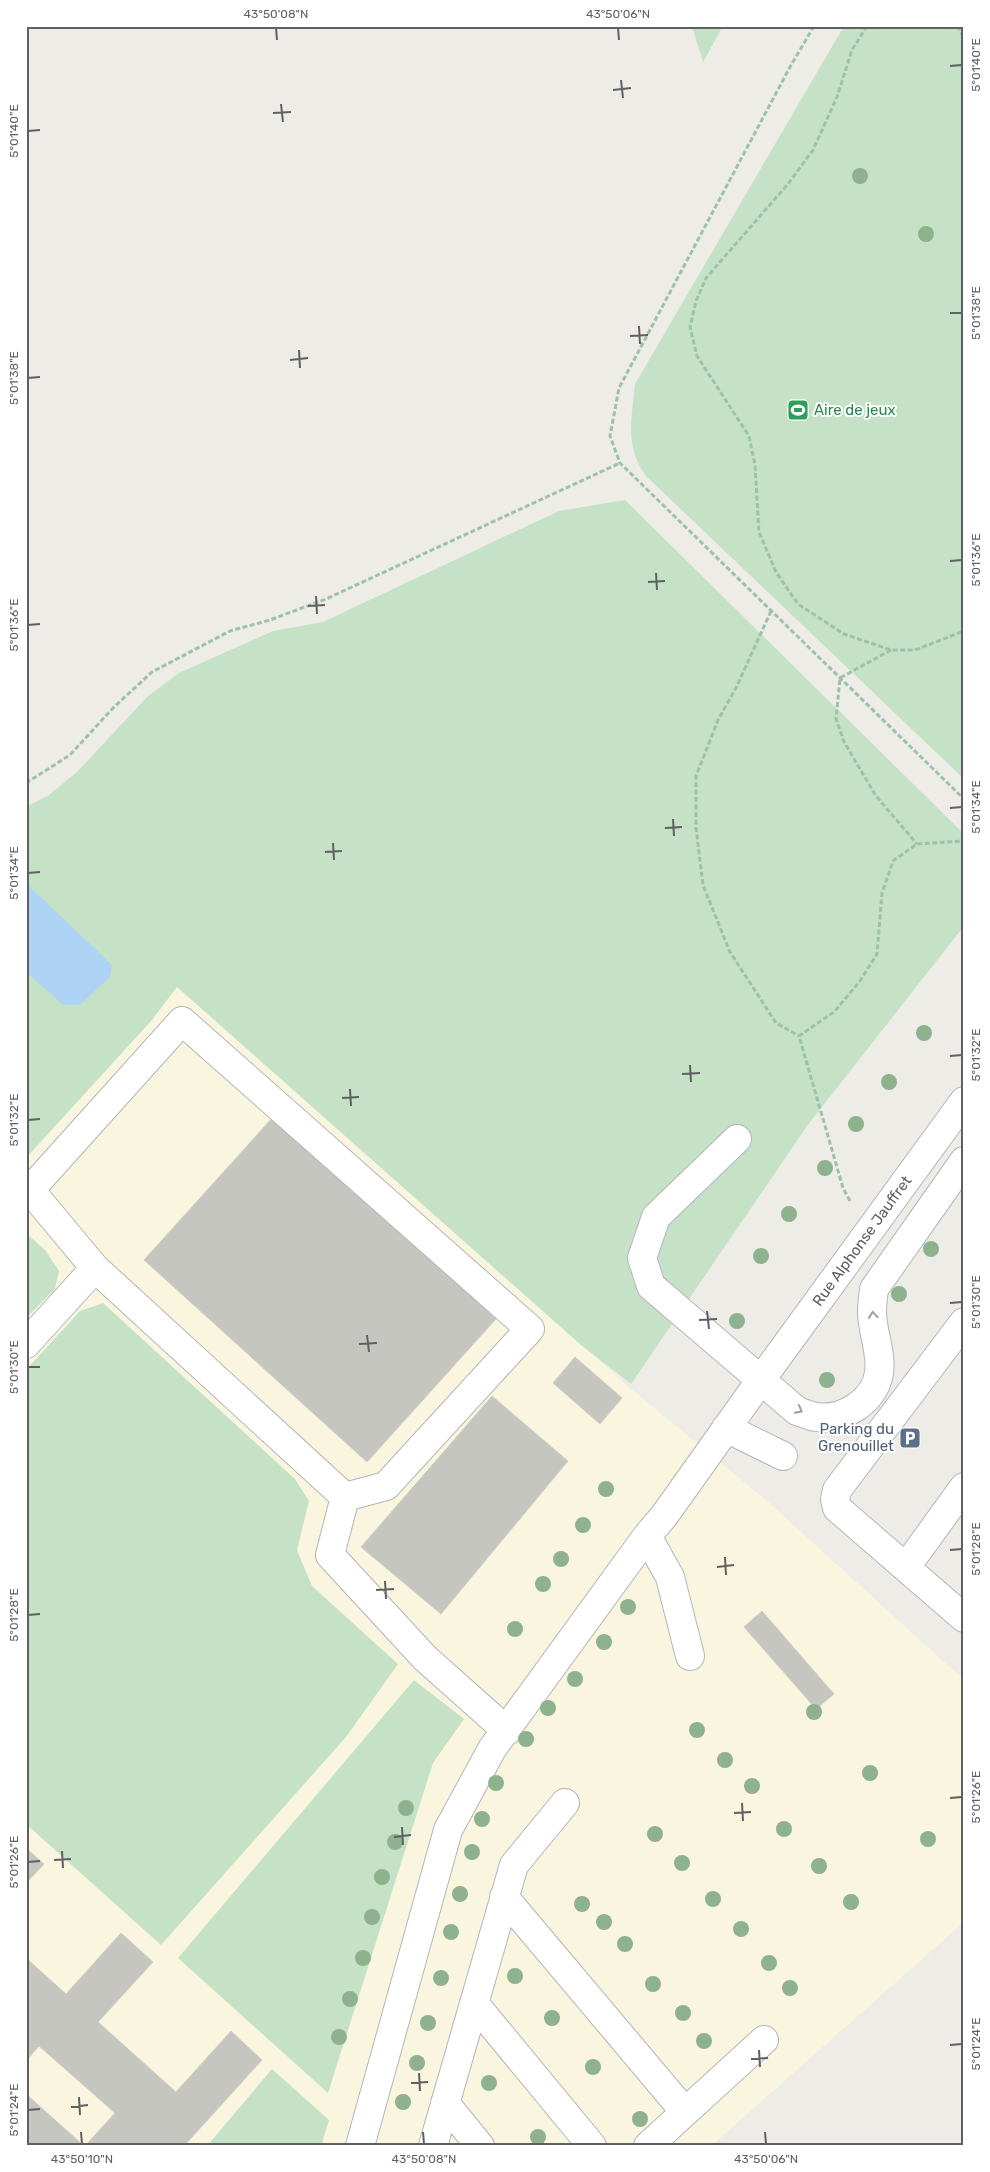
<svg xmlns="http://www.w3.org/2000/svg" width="990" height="2172" viewBox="0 0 990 2172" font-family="Rubik,sans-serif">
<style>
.commercial{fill:#faf5df}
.green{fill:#c5e2c7}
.water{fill:#afd3f5}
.building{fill:#c6c6c0;stroke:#d2cec5}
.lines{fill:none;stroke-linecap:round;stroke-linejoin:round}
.minor-casing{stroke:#b3b5b9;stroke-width:30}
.path{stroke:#9ec1aa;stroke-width:3;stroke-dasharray:5 2.5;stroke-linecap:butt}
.minor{stroke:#fff;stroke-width:28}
.tree{fill:#8eb18e}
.oneway{stroke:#9ea0a2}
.ticks{fill:none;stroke:#5e6064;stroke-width:2}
.labels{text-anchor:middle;stroke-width:4;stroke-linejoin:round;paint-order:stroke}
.leisure-label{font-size:15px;fill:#27864d;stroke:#fff;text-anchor:start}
.street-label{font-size:15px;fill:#5e6064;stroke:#fff}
.service-label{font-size:15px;fill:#4e5e75;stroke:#fff;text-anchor:end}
.neatline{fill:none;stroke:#5e6064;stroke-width:2}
.ticks-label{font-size:12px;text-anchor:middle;fill:#5e6064}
</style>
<rect width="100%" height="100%" fill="#eeece6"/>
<!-- commercial -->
<path class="commercial" d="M28,852L630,1388L767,1501L964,1680V1922L711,2146H26Z"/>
<!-- green -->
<path class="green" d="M692,26H723L703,62Z
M844,26H964V779L646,476C624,445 632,419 635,384Z
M625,500L964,834V926L807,1126L631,1384L581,1345L177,987L152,1020L26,1158V807L49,795L77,772L148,696L179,673L273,631L323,622L559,511Z
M26,1233L45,1250L59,1271L55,1289L26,1318Z
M103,1303L295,1479L309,1501L297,1550L312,1586L398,1664L346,1737L161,1945L26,1824V1370L80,1311Z
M414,1680L464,1719L433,1763L328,2093L178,1958Z
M272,2069L329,2120L321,2146H207Z"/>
<!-- water -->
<path class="water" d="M29,886L112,965L110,977L80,1005H63L26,972V888Z"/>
<!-- building -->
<path class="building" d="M274,1116L496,1319L367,1462L144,1260Z
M575,1357L622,1398L600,1424L553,1383Z
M492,1396L568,1461L441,1614L361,1547Z
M762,1611L834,1694L816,1709L744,1627Z
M26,1848L44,1864L26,1883Z
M121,1933L153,1962L98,2022L176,2092L231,2031L262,2060L184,2146H151L149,2144L147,2146H85L115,2113L39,2046L26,2061V1958L66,1994Z
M26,2094L84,2146H26Z"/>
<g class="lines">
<!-- minor casing -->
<g class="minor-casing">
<path id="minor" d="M737,1139L656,1217L642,1258L651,1286L797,1411C803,1413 810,1416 816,1417C843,1421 875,1401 879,1373C882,1352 872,1332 872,1312C872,1305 873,1297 874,1289L964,1161
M95,1268L30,1190L182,1021L530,1329L386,1486L345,1497
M964,1322L837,1490L835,1499L837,1508L964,1618
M26,1344L95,1268L345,1497L330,1555L425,1658L507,1731
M726,1428L783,1456
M647,1536L670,1577L690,1656
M906,1567L964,1487
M504,1897L685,2112
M474,2003L592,2146
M445,2103L480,2146
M360,2146L448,1830L492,1749L647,1536L664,1516L760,1381L964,1101
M433,2146L514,1865L565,1803
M648,2146L764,2040"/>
</g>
<!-- path -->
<path class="path" d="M814,26L790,67L619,388L610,436L620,463L964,799
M867,26L852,50L837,97L813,150L788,184L706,278L696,301L690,327L697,356L749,436L755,465L759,532L776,572L798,604L844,634L891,650H915L964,631
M957,26L964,37
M771,611L737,686L718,720L696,776V828L703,885L730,952L776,1023L799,1036
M891,650L840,678L836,719L844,742L876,796L917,844
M26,783L70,755L113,708L152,672L230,631L270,620L326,599L620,463
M850,1201L843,1188L799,1036L834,1012L860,981L877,954L882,893L893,861L917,844L964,841"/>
<!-- minor -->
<use href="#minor" class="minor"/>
</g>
<!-- trees -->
<g class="tree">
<circle cx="860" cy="176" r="8"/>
<circle cx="926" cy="234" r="8"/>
<circle cx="924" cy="1033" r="8"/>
<circle cx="889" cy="1082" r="8"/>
<circle cx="856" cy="1124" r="8"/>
<circle cx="825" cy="1168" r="8"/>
<circle cx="789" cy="1214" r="8"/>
<circle cx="931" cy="1249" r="8"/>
<circle cx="761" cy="1256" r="8"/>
<circle cx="899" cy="1294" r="8"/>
<circle cx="737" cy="1321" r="8"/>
<circle cx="827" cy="1380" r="8"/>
<circle cx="606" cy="1489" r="8"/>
<circle cx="583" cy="1525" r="8"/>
<circle cx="561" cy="1559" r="8"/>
<circle cx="543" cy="1584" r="8"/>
<circle cx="628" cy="1607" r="8"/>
<circle cx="515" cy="1629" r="8"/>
<circle cx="604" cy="1642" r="8"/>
<circle cx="575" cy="1679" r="8"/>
<circle cx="548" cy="1708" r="8"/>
<circle cx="814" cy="1712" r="8"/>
<circle cx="697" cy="1730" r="8"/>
<circle cx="526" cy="1739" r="8"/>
<circle cx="725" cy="1760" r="8"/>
<circle cx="870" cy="1773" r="8"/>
<circle cx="496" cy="1783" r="8"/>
<circle cx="752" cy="1786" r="8"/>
<circle cx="406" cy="1808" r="8"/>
<circle cx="482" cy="1819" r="8"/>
<circle cx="784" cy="1829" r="8"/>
<circle cx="655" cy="1834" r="8"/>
<circle cx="928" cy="1839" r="8"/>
<circle cx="395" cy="1842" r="8"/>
<circle cx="472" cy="1852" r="8"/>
<circle cx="682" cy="1863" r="8"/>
<circle cx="819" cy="1866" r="8"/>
<circle cx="382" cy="1877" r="8"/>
<circle cx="460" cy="1894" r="8"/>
<circle cx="713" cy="1899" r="8"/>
<circle cx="851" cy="1902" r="8"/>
<circle cx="582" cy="1904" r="8"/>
<circle cx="372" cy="1917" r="8"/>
<circle cx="604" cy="1922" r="8"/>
<circle cx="741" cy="1929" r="8"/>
<circle cx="451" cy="1932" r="8"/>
<circle cx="625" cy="1944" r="8"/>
<circle cx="363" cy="1958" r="8"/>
<circle cx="769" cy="1963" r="8"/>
<circle cx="515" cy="1976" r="8"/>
<circle cx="441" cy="1978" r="8"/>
<circle cx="653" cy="1984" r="8"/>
<circle cx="790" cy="1988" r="8"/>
<circle cx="350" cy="1999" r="8"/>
<circle cx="683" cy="2013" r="8"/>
<circle cx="552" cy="2018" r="8"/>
<circle cx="428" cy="2023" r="8"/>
<circle cx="339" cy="2037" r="8"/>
<circle cx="704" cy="2041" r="8"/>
<circle cx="417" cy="2063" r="8"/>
<circle cx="593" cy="2067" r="8"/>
<circle cx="489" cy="2083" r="8"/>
<circle cx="403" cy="2102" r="8"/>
<circle cx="640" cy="2119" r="8"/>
<circle cx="538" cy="2137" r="8"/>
</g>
<!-- one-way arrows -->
<defs><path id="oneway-chevron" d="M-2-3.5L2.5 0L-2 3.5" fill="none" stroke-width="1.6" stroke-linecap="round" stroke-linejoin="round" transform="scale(1.25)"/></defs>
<g class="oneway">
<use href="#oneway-chevron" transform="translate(873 1315) rotate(-95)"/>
<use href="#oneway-chevron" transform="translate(799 1410) rotate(28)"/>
</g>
<!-- ticks -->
<path class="ticks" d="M276,28L277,40M618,28L619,40M950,66L962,65M621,80L623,98M613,90L631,88M281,104L283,122M273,113L291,112M28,131L40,130M950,313H962M639,326L640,344M630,336L648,335M299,350L300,368M290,360L308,358M28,378L40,377M950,561L962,560M656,573L657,590M648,582L665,581M316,596L317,614M308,606L325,605M28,625L40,624M950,808L962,807M673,819L674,836M665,828L682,827M333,843L334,860M325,852L342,851M28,873L40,872M950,1056L962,1055M690,1065L691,1082M682,1074L700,1073M350,1089L351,1106M342,1098L359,1097M28,1120L40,1119M950,1303L962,1302M707,1311L709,1329M699,1320L717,1319M367,1335L369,1352M359,1344L377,1343M28,1367H40M950,1550L962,1549M725,1557L726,1575M717,1567L734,1565M385,1581L386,1599M376,1590L394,1589M28,1615L40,1614M950,1798L962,1797M742,1803L743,1821M734,1813L751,1812M402,1827L403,1845M394,1837L411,1835M62,1851L63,1868M54,1860L71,1859M28,1862L40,1861M950,2045L962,2044M759,2050L760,2067M751,2059L768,2058M419,2073L420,2091M411,2083L428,2082M79,2097L80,2115M71,2107L88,2105M28,2110L40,2109M81,2132L82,2144M423,2132L424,2144M765,2132L766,2144"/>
<!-- icons -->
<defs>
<g id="stadium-square" transform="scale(1.125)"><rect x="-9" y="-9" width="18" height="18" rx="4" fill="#2e9e5b" stroke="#fff"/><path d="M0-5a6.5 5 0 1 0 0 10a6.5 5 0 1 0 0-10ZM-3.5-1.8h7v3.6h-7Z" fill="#fff"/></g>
<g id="parking-square" transform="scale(1.125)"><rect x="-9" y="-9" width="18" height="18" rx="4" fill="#5c6f8a" stroke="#fff"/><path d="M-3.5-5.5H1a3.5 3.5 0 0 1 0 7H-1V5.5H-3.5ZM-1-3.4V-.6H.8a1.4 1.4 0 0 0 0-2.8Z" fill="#fff"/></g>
</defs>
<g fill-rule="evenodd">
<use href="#stadium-square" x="798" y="410"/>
<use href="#parking-square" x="910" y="1438"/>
</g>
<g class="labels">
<!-- leisure labels -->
<g class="leisure-label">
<text x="814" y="415">Aire de jeux</text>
</g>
<!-- street labels -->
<g class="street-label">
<text transform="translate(862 1241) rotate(-54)" y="5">Rue Alphonse Jauffret</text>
</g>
<!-- service labels -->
<g class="service-label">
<text x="894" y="1434">Parking du<tspan x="894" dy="17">Grenouillet</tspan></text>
</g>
</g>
<!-- border -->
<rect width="990" height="2172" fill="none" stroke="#ffffff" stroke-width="55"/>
<rect x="28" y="28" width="934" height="2116" class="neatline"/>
<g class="ticks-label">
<text x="276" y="18">43°50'08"N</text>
<text x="618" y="18">43°50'06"N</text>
<text transform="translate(976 65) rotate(-90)" y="4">5°01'40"E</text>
<text transform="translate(14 131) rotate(-90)" y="4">5°01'40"E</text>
<text transform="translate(976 313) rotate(-90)" y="4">5°01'38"E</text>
<text transform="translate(14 378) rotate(-90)" y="4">5°01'38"E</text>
<text transform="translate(976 560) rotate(-90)" y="4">5°01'36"E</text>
<text transform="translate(14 625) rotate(-90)" y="4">5°01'36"E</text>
<text transform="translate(976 807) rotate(-90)" y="4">5°01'34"E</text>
<text transform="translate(14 873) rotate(-90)" y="4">5°01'34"E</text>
<text transform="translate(976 1055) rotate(-90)" y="4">5°01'32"E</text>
<text transform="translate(14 1120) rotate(-90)" y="4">5°01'32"E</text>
<text transform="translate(976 1302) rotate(-90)" y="4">5°01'30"E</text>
<text transform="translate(14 1367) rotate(-90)" y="4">5°01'30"E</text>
<text transform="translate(976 1549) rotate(-90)" y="4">5°01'28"E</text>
<text transform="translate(14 1615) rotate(-90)" y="4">5°01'28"E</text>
<text transform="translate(976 1797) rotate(-90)" y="4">5°01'26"E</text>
<text transform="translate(14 1862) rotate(-90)" y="4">5°01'26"E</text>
<text transform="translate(976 2044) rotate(-90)" y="4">5°01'24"E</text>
<text transform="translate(14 2110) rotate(-90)" y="4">5°01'24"E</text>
<text x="82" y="2163">43°50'10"N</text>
<text x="424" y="2163">43°50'08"N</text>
<text x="766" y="2163">43°50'06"N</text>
</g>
</svg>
